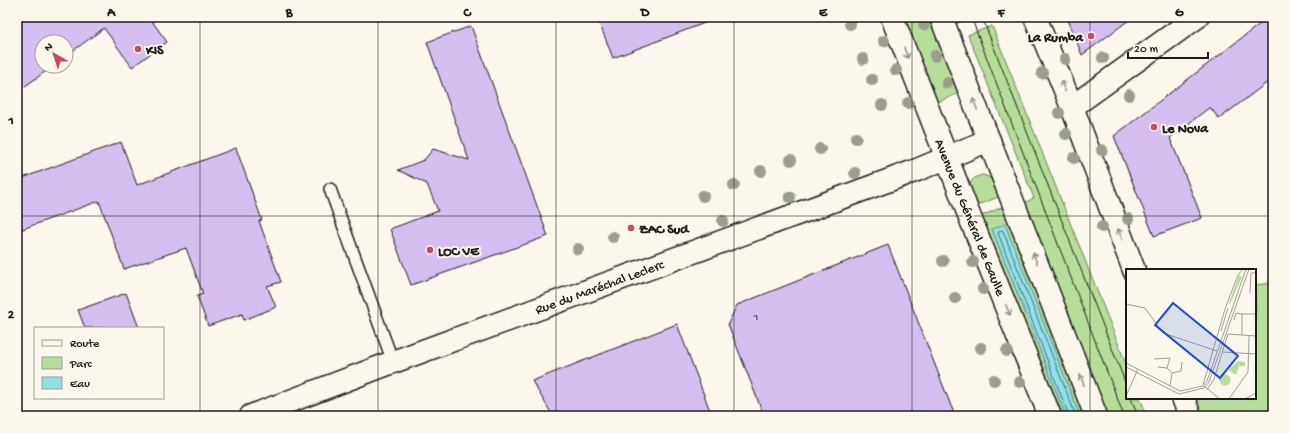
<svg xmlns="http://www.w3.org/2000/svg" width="1290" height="433" viewBox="0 0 1290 433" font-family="'Gochi Hand',sans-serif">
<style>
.green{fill:#b6de99;stroke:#697d5a}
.water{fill:#8fe1e8;stroke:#619296}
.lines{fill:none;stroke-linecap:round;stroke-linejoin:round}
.shore{stroke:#4a6b6e;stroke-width:1}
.building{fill:#d4bff0;stroke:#1c1c1c}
.service-casing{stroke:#1c1c1c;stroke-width:14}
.minor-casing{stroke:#1c1c1c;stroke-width:25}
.secondary-casing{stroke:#1c1c1c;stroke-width:25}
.service{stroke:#fbf7ec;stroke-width:11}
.minor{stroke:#fbf7ec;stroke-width:22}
.secondary{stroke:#fbf7ec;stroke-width:22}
.tram{stroke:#1c1c1c;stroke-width:1}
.tree{fill:#9a9e8e}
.oneway{stroke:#97948e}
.grid{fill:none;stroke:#1c1c1c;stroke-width:1;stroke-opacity:0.55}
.poi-dot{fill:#d1495b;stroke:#fbf7ec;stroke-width:1.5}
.labels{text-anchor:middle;stroke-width:4;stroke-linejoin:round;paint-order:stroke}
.number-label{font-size:12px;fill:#4a4551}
.poi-label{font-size:14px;font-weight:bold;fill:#1c1c1c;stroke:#fbf7ec;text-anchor:start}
.street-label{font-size:14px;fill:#1c1c1c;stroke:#fbf7ec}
.inset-road{fill:none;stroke:#a29f99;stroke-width:1}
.view{fill:#1d4ed8;fill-opacity:0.15;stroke:#1d4ed8;stroke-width:2}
.inset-edge{fill:none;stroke:#1c1c1c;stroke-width:2}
.neatline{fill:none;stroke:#1c1c1c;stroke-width:1.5}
.grid-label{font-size:13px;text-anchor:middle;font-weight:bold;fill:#1c1c1c}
</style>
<rect width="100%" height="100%" fill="#fbf7ec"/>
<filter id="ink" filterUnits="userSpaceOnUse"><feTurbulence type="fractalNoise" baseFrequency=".025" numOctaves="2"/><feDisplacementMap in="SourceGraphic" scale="8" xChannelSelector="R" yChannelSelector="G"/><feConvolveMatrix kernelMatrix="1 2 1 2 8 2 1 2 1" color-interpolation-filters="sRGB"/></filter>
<g filter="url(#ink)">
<!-- green -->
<path class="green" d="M900,17H930L960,93L935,103Z
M950,17H973L953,25Z
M992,26L1127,366V398H1140L1147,416H1106L1022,204L1034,198L968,35Z
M983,175C995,178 996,185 1001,196L975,206C971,192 963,179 983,175Z
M1005,206L1088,416H1080L1005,225L992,229L1066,416H1060L979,217Z
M1273,283V416H1199L1192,398H1255V310H1256L1255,285Z"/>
<!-- water -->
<path class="water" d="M1005,224L1080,416H1066L992,229Z"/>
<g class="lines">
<!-- shore -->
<path class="shore" d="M1069,416L998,233L999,231L1002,230L1003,231L1076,416"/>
</g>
<!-- building -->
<path class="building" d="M17,17H149L167,42L132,67L104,28L66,56V42H42V66H53L17,92Z
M597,17H715V19L613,58Z
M1067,17H1133L1082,55Z
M1265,20L1273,33V78L1219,119L1210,107L1170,138L1202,218L1154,236L1114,136Z
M471,26L548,236L411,285L390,229L438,211L427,184L398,170L424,160L433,149L469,160L427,42Z
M121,142L137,185L236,148L262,220L259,221L281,282L267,286L276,307L244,320L242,314L208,326L197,296L203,294L186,248L124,269L99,201L17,231V180Z
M888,245L955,416H764L728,324L737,305Z
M126,293L139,328H85L78,310Z
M677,324L712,416H553L532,381Z"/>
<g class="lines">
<!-- service casing -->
<g class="service-casing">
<path id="service" d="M330,189L393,362"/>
</g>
<!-- minor casing -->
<g class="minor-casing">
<path id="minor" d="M1035,17L1072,107L1134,270
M1072,107L1197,17
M1183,398L1190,416
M251,416L393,362L917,170L989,140"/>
</g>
<!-- secondary casing -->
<g class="secondary-casing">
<path id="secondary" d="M892,17L969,215L1050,416
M941,17L1096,416"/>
</g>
<!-- service -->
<use href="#service" class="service"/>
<!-- minor -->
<use href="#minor" class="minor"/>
<!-- secondary -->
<use href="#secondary" class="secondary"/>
<!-- tram -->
<path class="tram" d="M971,17L1124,416
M982,17L1127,387
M1131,398L1138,416"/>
</g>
<!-- trees -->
<g class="tree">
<circle cx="850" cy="24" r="6"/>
<circle cx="924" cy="25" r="6"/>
<circle cx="884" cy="41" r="6"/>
<circle cx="935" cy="56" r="6"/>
<circle cx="1103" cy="58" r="6"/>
<circle cx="863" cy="59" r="6"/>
<circle cx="1065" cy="59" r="6"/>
<circle cx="896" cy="70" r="6"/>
<circle cx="1042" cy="73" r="6"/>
<circle cx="872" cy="80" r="6"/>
<circle cx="947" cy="83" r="6"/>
<circle cx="1129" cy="95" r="6"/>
<circle cx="908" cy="103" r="6"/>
<circle cx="882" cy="105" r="6"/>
<circle cx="1059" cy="113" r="6"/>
<circle cx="1066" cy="134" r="6"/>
<circle cx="856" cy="138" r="6"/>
<circle cx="820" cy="149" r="6"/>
<circle cx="1102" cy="150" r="6"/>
<circle cx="1074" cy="158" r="6"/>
<circle cx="791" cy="160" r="6"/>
<circle cx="761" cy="171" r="6"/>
<circle cx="855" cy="173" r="6"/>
<circle cx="734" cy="185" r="6"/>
<circle cx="703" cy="196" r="6"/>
<circle cx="790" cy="197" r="6"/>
<circle cx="1128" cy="219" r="6"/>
<circle cx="723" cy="221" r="6"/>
<circle cx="1102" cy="227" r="6"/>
<circle cx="613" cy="237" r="6"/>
<circle cx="578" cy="249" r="6"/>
<circle cx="943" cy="261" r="6"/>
<circle cx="973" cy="262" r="6"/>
<circle cx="983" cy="289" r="6"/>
<circle cx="955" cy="298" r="6"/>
<circle cx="981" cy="348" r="6"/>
<circle cx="1007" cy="351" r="6"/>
<circle cx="994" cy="380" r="6"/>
<circle cx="1020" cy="382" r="6"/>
</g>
<!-- one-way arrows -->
<defs><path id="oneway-shaft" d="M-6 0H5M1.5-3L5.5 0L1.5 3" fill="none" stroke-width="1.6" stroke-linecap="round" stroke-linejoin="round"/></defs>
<g class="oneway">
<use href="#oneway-shaft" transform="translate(906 53) rotate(69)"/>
<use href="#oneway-shaft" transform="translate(1063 86) rotate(-112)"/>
<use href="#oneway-shaft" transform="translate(975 104) rotate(-111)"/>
<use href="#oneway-shaft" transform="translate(1120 234) rotate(-111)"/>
<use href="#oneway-shaft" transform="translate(1035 258) rotate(-111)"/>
<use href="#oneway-shaft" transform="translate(1008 310) rotate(68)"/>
<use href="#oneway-shaft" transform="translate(1082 380) rotate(-111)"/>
</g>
</g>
<!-- grid -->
<path class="grid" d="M200,17V416M378,17V416M556,17V416M734,17V416M912,17V416M1090,17V416M17,216H1273"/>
<!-- markers -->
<g class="poi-dot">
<circle cx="1091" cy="36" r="4"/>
<circle cx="138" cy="49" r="4"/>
<circle cx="1154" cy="127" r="4"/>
<circle cx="631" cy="228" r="4"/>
<circle cx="430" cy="250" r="4"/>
</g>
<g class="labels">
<!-- number labels -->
<g class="number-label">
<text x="756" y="320">1</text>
</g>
<!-- poi labels -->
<g class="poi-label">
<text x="1083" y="41" text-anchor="end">La Rumba</text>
<text x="146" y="54">KIS</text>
<text x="1162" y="132">Le Nova</text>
<text x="639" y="233">ZAC Sud</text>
<text x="438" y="255">LOC VE</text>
</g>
<!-- street labels -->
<g class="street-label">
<text transform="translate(971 217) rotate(68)" y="5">Avenue du Général de Gaulle</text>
<text transform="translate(599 286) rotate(-20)" y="5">Rue du Maréchal Leclerc</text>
</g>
</g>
<!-- overview -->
<g transform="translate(1126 269)">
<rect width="130" height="130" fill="#fbf7ec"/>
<path d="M113,6L116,8L104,35L103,34ZM112,92L119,93V97H113L110,106L102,101ZM93.5 111a5.5 5.5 0 1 1 11 0a5.5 5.5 0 1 1-11 0Z" fill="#b6de99"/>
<path class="inset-road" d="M124,24L125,4H130M0,35L19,39L37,64L91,82M108,51L110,44L116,45M95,62L102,39M102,65L130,67M116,66V45H130M97,83L130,85M28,90L44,89L41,99M0,94L54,122L77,117L81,112L120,0M0,98L53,125L78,119L83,113L123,0M32,98L41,99L46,104L44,117M46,104L55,102L56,93M77,116L99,40L112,6L117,0M78,117L94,130M81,121L88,110L102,65M0,127L12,100M103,130L122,103L123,67M119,130L130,124"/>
<path class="view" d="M47,34L112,87L94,109L29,56Z"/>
<rect width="130" height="130" class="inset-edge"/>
</g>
<!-- margin -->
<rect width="1290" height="433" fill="none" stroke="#fbf7ec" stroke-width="44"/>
<!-- legend -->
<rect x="34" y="327" width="130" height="72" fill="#fbf7ec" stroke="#a29f99"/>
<rect x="42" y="340" width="20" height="6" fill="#fbf7ec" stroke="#a29f99"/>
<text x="70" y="347" font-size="12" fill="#1c1c1c">Route</text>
<rect x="42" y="357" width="20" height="12" fill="#b6de99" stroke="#a29f99"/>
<text x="70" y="367" font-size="12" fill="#1c1c1c">Parc</text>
<rect x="42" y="377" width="20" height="12" fill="#8fe1e8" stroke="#a29f99"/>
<text x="70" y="387" font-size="12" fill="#1c1c1c">Eau</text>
<!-- north arrow -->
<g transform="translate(54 54) rotate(321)"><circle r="19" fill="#fbf7ec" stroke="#a29f99"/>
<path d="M0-3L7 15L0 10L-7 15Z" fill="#d1495b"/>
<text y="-6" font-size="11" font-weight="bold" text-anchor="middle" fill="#1c1c1c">N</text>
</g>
<!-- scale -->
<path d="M1128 52v6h80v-6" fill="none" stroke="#1c1c1c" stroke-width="2"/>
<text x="1134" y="52" font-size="12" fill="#1c1c1c" stroke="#fbf7ec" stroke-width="3" paint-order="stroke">20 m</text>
<rect x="22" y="22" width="1246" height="389" class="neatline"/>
<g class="grid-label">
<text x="111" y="16">A</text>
<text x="289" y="16">B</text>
<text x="467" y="16">C</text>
<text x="645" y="16">D</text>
<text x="823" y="16">E</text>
<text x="1001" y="16">F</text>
<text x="1179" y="16">G</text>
<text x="11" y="124">1</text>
<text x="11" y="318">2</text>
</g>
</svg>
